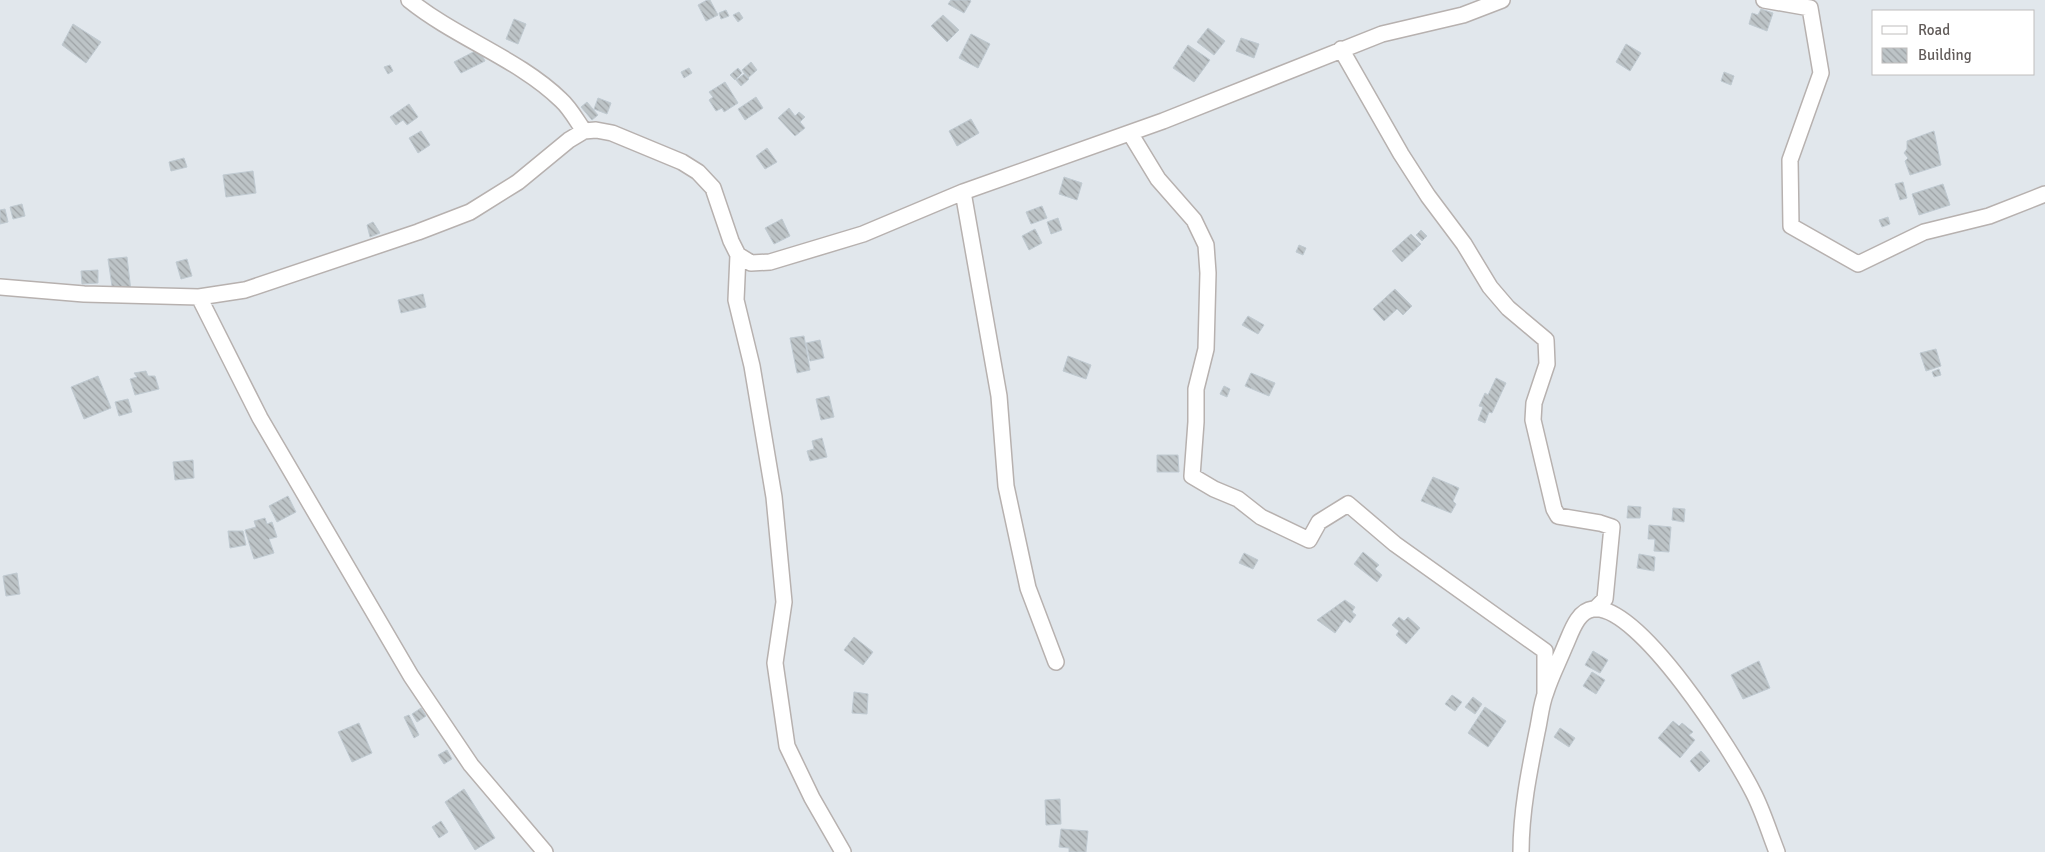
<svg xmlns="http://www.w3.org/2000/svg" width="2045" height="852" viewBox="0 0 2045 852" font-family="Signika,sans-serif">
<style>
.building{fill:url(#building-back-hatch);stroke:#c0cad1}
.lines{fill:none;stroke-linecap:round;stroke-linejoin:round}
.minor-casing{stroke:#b7b1af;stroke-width:18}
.minor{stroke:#fff;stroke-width:15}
</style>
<defs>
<pattern id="building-back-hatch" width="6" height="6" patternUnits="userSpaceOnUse" patternTransform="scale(1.25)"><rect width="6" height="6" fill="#bdc4c7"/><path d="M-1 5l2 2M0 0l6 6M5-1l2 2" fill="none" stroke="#9da2a5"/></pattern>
</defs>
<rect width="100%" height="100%" fill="#e1e7ec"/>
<!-- building -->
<path class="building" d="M707,0H710L718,15L706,21L698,5Z
M951,0H970L971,1L964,13L948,4Z
M1761,9L1773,13L1767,31L1749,24L1752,13L1758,15Z
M726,10L729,16L721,19L719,13Z
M739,12L743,18L738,22L733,15Z
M943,15L959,30L947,42L931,26Z
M514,19L526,24L518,44L506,39Z
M73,24L101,42L86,63L62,45Z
M1208,28L1225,41L1214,55L1197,42Z
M971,34L990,44L978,68L959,58Z
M1241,38L1259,44L1254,58L1236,51Z
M1626,44L1641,53L1630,71L1616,62Z
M1188,45L1210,60L1194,82L1173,68Z
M479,49L485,61L461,73L454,62Z
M751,62L757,70L748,78L742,70Z
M390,65L393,71L388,74L384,67Z
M689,68L692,73L684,78L681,72Z
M738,68L742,73L735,80L730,75Z
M1724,72L1734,76L1731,85L1721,81Z
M744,74L749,79L741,86L736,80Z
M725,82L738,103L724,112L722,108L716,111L709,100L713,97L709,92Z
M756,97L763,108L745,120L738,109Z
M598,98L611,103L607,114L594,109Z
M587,102L598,115L592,120L581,107Z
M409,104L418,117L407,125L403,120L396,125L390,117Z
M789,108L795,116L799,112L805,117L800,122L805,128L795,136L778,118Z
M971,119L979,133L957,146L949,131Z
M421,131L430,145L418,153L409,138Z
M1934,131L1941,165L1910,175L1905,161L1908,158L1904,153L1907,149V141Z
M767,148L777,162L765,169L756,156Z
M184,158L187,167L171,171L169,162Z
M253,171L256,193L226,197L223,175Z
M1064,177L1082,183L1077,200L1059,194Z
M1903,182L1907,198L1900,200L1895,184Z
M1943,184L1950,205L1919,215L1912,194Z
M22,204L25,216L13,219L10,207Z
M1042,206L1047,218L1031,224L1026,212Z
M5,209L8,222L0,224V210Z
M1888,217L1890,224L1882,227L1879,220Z
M1058,218L1062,230L1051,234L1047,222Z
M782,219L790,236L774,244L765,228Z
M373,222L380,233L370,237L367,225Z
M1035,229L1042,243L1029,250L1022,236Z
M1421,230L1427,236L1422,241L1416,235Z
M1411,234L1421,244L1402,262L1392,251Z
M1299,245L1306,248L1303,255L1296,252Z
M127,257L131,291L113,293L108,259Z
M187,259L192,276L181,279L176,262Z
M98,270V283L82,284L81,271Z
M1395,289L1412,306L1403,315L1397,309L1384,321L1373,309Z
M423,294L426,307L401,313L398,300Z
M1248,316L1264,325L1258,334L1242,325Z
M804,336L810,370L797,373L790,338Z
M820,340L824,358L810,361L806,343Z
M1936,349L1941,366L1926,371L1920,353Z
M1068,356L1091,365L1086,379L1063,371Z
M1939,369L1941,375L1934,377L1932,372Z
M146,371L148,376H155L159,389L135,395L130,379L137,377L134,373Z
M1251,373L1275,383L1269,396L1245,386Z
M98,376L111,408L84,419L71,387Z
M1496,378L1506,383L1492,413L1489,412L1485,423L1478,420L1483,407L1479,406L1485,393L1488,395Z
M1224,386L1230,389L1227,397L1220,394Z
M829,396L834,417L821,420L816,399Z
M128,399L132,412L119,416L115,402Z
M822,438L827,457L810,461L807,451L814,449L812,441Z
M1157,455H1178L1179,472H1157Z
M193,460L194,478L175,480L173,462Z
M1433,477L1459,488L1453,501L1456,504L1451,513L1421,501Z
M288,496L296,512L277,522L269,506Z
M1628,506L1641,507L1640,518H1627Z
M1673,508L1685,509L1684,522L1672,520Z
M265,518L267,524L272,522L277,537L269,539L274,553L254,559L245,530L256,527L254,521Z
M1649,525L1671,527L1669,552L1654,551L1655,539H1648Z
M228,531H243L246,545L230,548Z
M1363,552L1379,565L1375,569L1382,575L1377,582L1354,564Z
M1244,553L1258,560L1253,569L1239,563Z
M1639,554L1655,557L1654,571L1637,568Z
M17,573L20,594L6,596L3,576Z
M1345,600L1355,607L1352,612L1356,615L1350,623L1345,619L1335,633L1317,620Z
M1399,617L1404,621L1408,617L1420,628L1406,644L1396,635L1399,631L1392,625Z
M854,637L873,652L863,665L844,650Z
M1593,651L1608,660L1600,673L1585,665Z
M1759,661L1770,688L1743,699L1731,675Z
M1592,672L1605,680L1596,694L1583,686Z
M854,692L868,694L867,714L852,713Z
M1452,695L1462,702L1455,711L1445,704Z
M1473,697L1482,704L1475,714L1465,707Z
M1485,707L1506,721L1488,747L1468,733Z
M421,708L426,716L417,722L412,714Z
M409,715L419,735L414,738L404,717Z
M1673,721L1679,726L1682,723L1693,732L1689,735L1695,740L1680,758L1658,738Z
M359,723L372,753L352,762L338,732Z
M1560,728L1575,738L1569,747L1554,737Z
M447,750L452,759L444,764L438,755Z
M1701,751L1710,761L1699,772L1690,761Z
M464,789L495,838L475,850L445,802Z
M1060,799L1061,824L1046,825L1045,800Z
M441,821L448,832L439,838L432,827Z
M1061,829L1088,831L1086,852H1069V848L1059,847Z"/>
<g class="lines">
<!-- minor casing -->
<g class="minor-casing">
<path id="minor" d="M409,0C456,38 519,59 561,100C570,108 577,121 584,131
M1764,0L1810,8L1821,73L1790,160L1791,226L1858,264L1924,232L1989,216L2045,194
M1341,49L1401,154L1428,196L1464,244L1490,287L1508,308L1546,340L1547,364L1534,403L1533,420L1554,509L1558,516L1600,523L1612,527L1605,599L1595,609
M1130,133L1158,179L1194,220L1206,245L1208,273L1206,349L1196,389V422L1192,476L1214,489L1238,499L1261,517L1309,540L1319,522L1348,504L1395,544L1545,651V693
M963,192L999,396L1006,486L1028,588L1056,662
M738,255L736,300L752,366L774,497L784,602L775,663L787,746L812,798L843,852
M0,287L84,294L199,297L245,290L418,232L470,212L518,182L569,140L584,131L596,130L612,133L682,162L698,172L713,188L731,241L738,255L751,263L770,262L863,234L963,192L1163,121L1382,34L1463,15L1502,0
M199,297L260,418L411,676L471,765L545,852
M1521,852C1521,812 1529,772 1537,732C1540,719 1541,704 1546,692C1551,676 1559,661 1565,646C1571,633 1577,611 1593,609C1639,603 1734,754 1753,792C1763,811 1769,832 1777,852"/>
</g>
<!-- minor -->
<use href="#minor" class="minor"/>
</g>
<!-- legend -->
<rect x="1872" y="10" width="162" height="65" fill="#ffffff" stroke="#c0bebd"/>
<rect x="1882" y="26" width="25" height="8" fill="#ffffff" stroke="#c0bebd"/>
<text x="1918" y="35" font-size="15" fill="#625c5a">Road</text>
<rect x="1882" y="48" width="25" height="15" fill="url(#building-back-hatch)" stroke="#c0bebd"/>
<text x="1918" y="60" font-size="15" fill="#625c5a">Building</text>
</svg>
